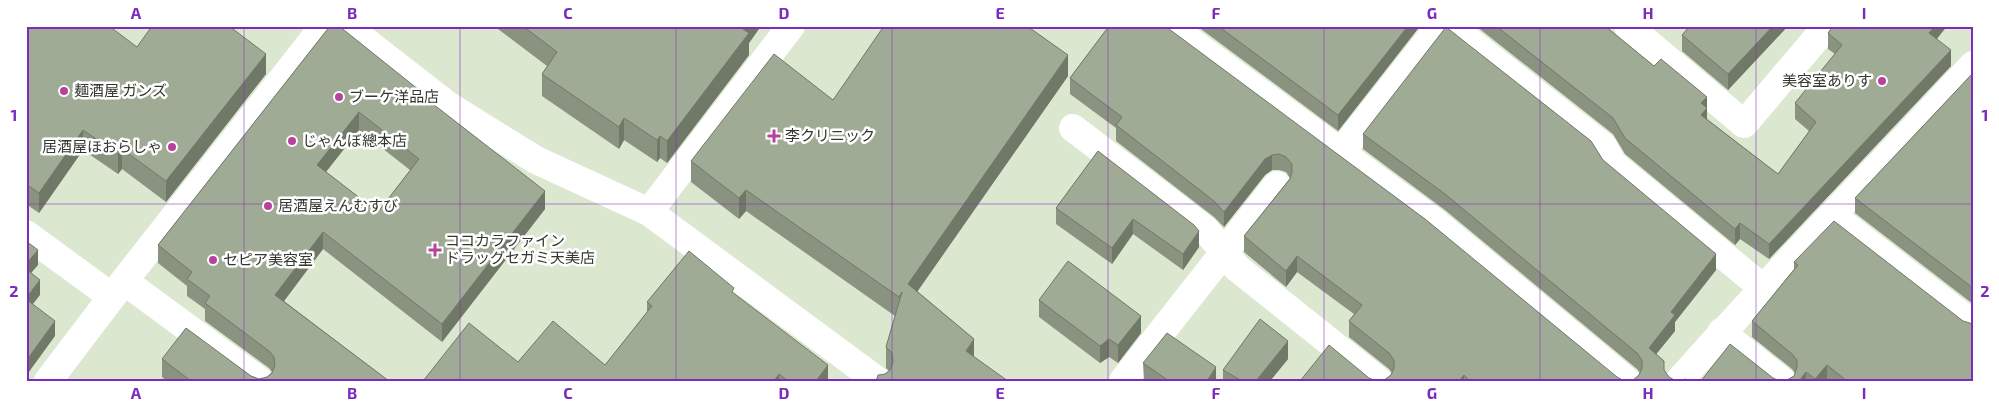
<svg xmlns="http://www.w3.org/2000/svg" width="1999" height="407" viewBox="0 0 1999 407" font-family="'Exo 2','Noto Sans JP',sans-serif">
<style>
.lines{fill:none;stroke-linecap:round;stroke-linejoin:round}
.minor{stroke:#fff;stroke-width:28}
.wall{fill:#8a9380;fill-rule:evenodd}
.shaded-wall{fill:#707868}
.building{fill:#a0ab95;stroke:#707868;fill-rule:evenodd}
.grid{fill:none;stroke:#7b2cbf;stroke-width:1;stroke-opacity:0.55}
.poi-dot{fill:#b7429b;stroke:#fff;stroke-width:2}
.labels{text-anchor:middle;stroke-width:5;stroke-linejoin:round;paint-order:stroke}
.poi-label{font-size:15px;fill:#33372e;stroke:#fff;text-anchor:start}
.neatline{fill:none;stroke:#7b2cbf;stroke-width:2}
.grid-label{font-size:16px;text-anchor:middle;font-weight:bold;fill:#7b2cbf}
</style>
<rect width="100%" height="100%" fill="#dce7d0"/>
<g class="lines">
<!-- minor -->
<path class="minor" d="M346,26L449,106L536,160L649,212L878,381
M1170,26L1435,222L1627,381
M1450,26L1603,146L1613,164L1764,289
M1628,26L1744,124L1827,26
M1073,128L1205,229L1237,268L1379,381
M1341,152L1440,26
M649,212L791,26
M1833,216L1973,324
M26,234L112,297
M124,281L260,381
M1721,332L1782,381
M48,381L124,281L324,26
M1123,381L1277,185
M1679,381C1774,273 1876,171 1973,65"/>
</g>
<!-- wall -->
<path class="wall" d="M26,26L137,47L266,74L166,202L122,169L118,174L83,150L39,213L26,204Z
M330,26L434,106L545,209L442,342L323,249L284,301L389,381H167L162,377V359L251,376L259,379L267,377L272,372L269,368L205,321V309L187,296V286L158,263V245ZM359,130L410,170L378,212L326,172Z
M494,26H761L749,43V55L667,163L660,158L657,162L624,140L619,149L542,96V74L547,66Z
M1109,26L1617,377L1624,381L1633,380L1639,375L1640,373L1637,369L1445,210L1363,149V134L1603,160L1716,270L1675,322V331L1656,354L1664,370L1669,377L1676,381H1688H1300L1369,378L1376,381L1384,380L1391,375L1392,373L1389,369L1349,337V321L1354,314L1297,272L1286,287L1244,252V236L1290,178L1286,172L1279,170H1272L1265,175L1224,227L1214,217L1116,141V128L1070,94V78Z
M1197,26H1420L1338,131Z
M1476,26H1605L1654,66L1707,97V119L1778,174L1809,131L1795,119V103L1835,54L1828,49V33L1833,26H1947L1937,39L1951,66L1769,259L1740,239L1735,245L1625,154L1613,134Z
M1686,26H1788L1728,90L1682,51V35L1688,28Z
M1973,73V304L1855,213V198Z
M1068,76L917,291L974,339L885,374L889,371L886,368V347L895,316L746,211L739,219L691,182V161L833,100Z
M1098,151L1199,247L1183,270L1133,234L1112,264L1056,224V208Z
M1794,262L1971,324L1973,381H1781L1787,380L1794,376L1795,373L1792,369L1752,337V321L1794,269Z
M734,294L828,381H423L518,362L605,365L647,312V302Z
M1039,300L1141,333L1118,363L1109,357L1100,363L1039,317Z
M1288,359L1270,381H1223V370Z
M1143,363L1216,381H1144Z"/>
<!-- shaded-wall -->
<path class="shaded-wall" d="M746,26H761L749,43V55L667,163V141Z
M1408,26H1420L1338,131V115Z
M1773,26H1788L1728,90V74Z
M1935,26H1947L1929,48V33Z
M1951,50V66L1769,259V244Z
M266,54V74L166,202V181Z
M1068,55V76L908,305V284Z
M1707,97V123L1701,130V103Z
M359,112V130L317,183V165Z
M624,118V140L619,149V127Z
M83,130V150L39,213V193Z
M660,136V158L657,162V140Z
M122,149V169L118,174V154Z
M1272,155V170L1265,175L1224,227V212L1265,159Z
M746,190V211L739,219V198Z
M545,191V209L442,342V324Z
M1133,219V234L1112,264V248Z
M1740,223V239L1735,245V229Z
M1199,231V247L1183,270V254Z
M323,232V249L275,313V295Z
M38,250V265L26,279V264Z
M1716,254V270L1675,322V331L1649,363V348L1671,312Z
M1297,256V272L1286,287V271Z
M40,280V295L26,313V298Z
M1141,316V333L1118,363V345Z
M55,321V336L26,376V361Z
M974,339V360L966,351Z
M1109,339V357L1100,363V346Z
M1288,341V359L1270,381H1256Z
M828,365V381H816Z
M1827,365V381H1815V379Z
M1216,367V381H1207Z
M1806,372V381H1799Z
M779,374V381H774Z
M1464,375V381H1459Z"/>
<!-- building -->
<path class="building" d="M26,26H109L137,47L152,26H229L266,54L166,181L122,149L118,154L83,130L39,193L26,184Z
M330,26H339L434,102L433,104L545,191L442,324L323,232L275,295L389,381H191L162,359L186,328L251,376L259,379L267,377L272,373L275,365L274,357L269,351L205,303L210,296L187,279L192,272L158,245ZM359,112L419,159L378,212L317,165Z
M523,26H746L743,29L749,33L667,141L660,136L657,140L624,118L619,127L542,74L557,52Z
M884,26H1027L1068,55L908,284L974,339L966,351L1008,381H876L878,375L885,374L890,370L893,362L892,353L886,347L902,292L899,297L746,190L739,198L691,161L774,54L833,100Z
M1109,26H1165L1425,219L1617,377L1624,381L1633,380L1639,375L1642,368V360L1637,353L1445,194L1363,134L1446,27L1591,141L1603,160L1716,254L1671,312L1675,315L1649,348L1664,361V370L1669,377L1676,381L1686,379L1688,381H1470L1464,375L1459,381H1300L1329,345L1369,378L1376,381L1384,380L1391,375L1394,368V360L1389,353L1349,321L1362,305L1297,256L1286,271L1244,236L1290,179L1292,172V164L1286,157L1279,154L1272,155L1265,159L1224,212L1214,201L1116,125L1122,117L1070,78Z
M1218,26H1408L1338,115Z
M1496,26H1605L1654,66L1661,59L1707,97L1701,103L1707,108L1701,115L1778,174L1816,122L1795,103L1842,45L1828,33L1833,26H1935L1929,33L1951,50L1769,244L1740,223L1735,229L1625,138L1613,118Z
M1690,26H1773L1728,74L1682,35Z
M1973,73V288L1855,198Z
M1098,151L1194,225L1199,231L1183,254L1133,219L1112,248L1056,208Z
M1834,221L1963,321L1973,324V381H1850L1848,379L1847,381L1827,365L1815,379L1806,372L1799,381H1781L1787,380L1794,376L1797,367V360L1792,354L1752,321L1798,265L1794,262Z
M26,241L38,250L26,264Z
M689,251L734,288L732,292L828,365L816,381H788L779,374L774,381H423L469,323L518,362L553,321L605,365L652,306L647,302Z
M1068,261L1141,316L1118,345L1109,339L1100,346L1039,300Z
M26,269L40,280L26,298Z
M26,299L55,321L26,361Z
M1260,319L1288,341L1256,381H1242L1223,370Z
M1167,333L1216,367L1207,381H1169L1143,363Z
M1730,344L1773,378L1780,381H1701Z"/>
<!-- grid -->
<path class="grid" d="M244,26V381M460,26V381M676,26V381M892,26V381M1108,26V381M1324,26V381M1540,26V381M1756,26V381M26,204H1973"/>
<!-- markers -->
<g class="poi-dot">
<circle cx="1882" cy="81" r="5"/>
<circle cx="64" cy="91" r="5"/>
<circle cx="339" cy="97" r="5"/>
<path d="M771.5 128.5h5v5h5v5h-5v5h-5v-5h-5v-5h5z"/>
<circle cx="292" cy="141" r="5"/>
<circle cx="172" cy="147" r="5"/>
<circle cx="268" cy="206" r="5"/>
<path d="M432.5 242.5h5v5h5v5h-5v5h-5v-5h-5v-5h5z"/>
<circle cx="213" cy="260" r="5"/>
</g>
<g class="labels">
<!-- poi labels -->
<g class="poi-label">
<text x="1872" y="86" text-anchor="end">美容室ありす</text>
<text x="74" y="96">麺酒屋 ガンズ</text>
<text x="349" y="102">ブーケ洋品店</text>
<text x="785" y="141">李クリニック</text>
<text x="302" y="146">じゃんぼ總本店</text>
<text x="162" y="152" text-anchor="end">居酒屋ほおらしゃ</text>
<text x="278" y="211">居酒屋えんむすび</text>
<text x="445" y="246">ココカラファイン<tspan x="445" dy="17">ドラッグセガミ天美店</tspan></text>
<text x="223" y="265">セピア美容室</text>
</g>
</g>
<!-- border -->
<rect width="1999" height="407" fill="none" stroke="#ffffff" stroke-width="55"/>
<rect x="28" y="28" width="1944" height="352" class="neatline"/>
<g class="grid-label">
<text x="136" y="19">A</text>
<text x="352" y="19">B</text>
<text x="568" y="19">C</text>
<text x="784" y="19">D</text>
<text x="1000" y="19">E</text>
<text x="1216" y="19">F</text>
<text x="1432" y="19">G</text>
<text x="1648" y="19">H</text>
<text x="1864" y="19">I</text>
<text x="14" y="121">1</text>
<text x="1985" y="121">1</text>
<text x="14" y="297">2</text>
<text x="1985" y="297">2</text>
<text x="136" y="399">A</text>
<text x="352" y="399">B</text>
<text x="568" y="399">C</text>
<text x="784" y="399">D</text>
<text x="1000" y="399">E</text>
<text x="1216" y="399">F</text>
<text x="1432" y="399">G</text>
<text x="1648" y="399">H</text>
<text x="1864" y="399">I</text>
</g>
</svg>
